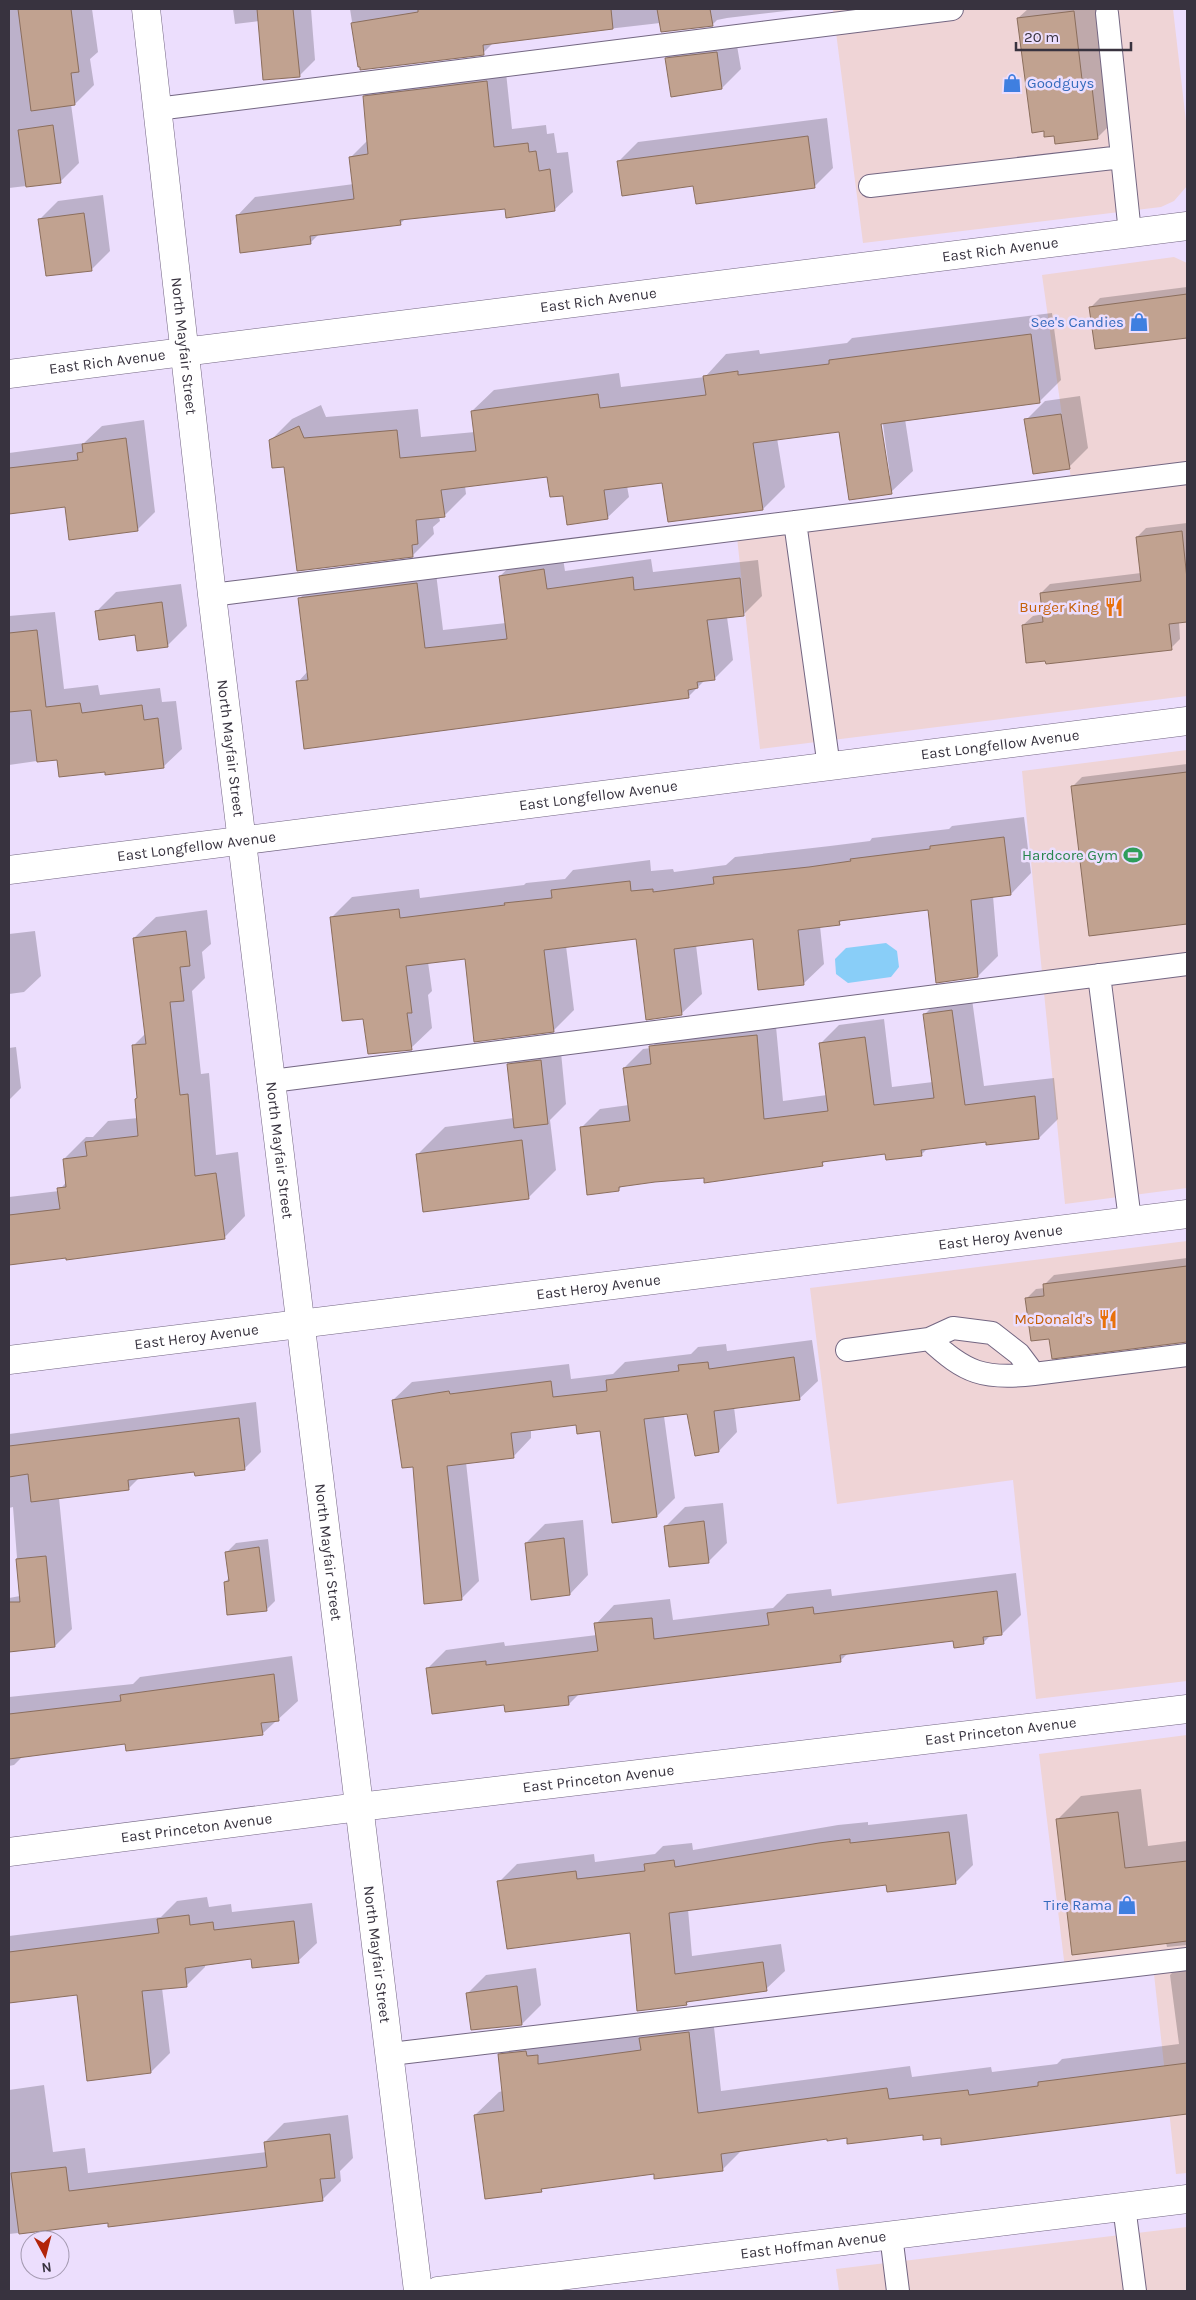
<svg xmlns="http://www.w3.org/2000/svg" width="1196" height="2300" viewBox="0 0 1196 2300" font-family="Karla,sans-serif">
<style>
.commercial{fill:#efd4d6}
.water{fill:#89cef8}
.shadow{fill:#0003;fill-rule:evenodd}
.building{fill:#c1a290;stroke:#8b6e5d}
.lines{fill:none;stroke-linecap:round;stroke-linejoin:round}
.service-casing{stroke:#736682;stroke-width:24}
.minor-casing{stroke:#736682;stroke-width:29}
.service{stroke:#fff;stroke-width:22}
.minor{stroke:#fff;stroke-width:28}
.labels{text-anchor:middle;stroke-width:5;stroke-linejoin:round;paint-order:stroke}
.shop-label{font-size:15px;fill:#366cbe;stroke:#ecdefd;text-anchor:end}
.street-label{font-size:15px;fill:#38333f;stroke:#ecdefd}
.food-label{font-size:15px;fill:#c56008;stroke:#ecdefd;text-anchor:end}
.leisure-label{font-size:15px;fill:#27864d;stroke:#ecdefd;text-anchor:end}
</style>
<rect width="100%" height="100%" fill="#ecdefd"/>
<!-- commercial -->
<path class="commercial" d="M833,9H1173L1187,130V186L1174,201L1161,207L863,243Z
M1174,257L1187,263V696L760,749L735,519L1071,479L1042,275Z
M1187,750V1188L1065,1204L1022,771Z
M1187,1241V1681L1036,1699L1013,1480L837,1504L810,1288Z
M1187,1735V2173L1176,2174L1154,1974L1067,1985L1039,1754Z
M1187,2227V2291H839L836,2269Z"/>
<!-- water -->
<path class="water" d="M886,943L897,951L899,967L891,977L848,983L836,974L835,959L846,948Z"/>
<!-- shadow -->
<path class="shadow" d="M9,9H92L98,52L90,59L94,85L75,104H71L79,163L60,182L9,188Z
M233,9H311L315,60L299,76L259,21L235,24Z
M350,9H803L727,18L717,20L712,25L660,23L494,42L483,53L359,66Z
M1028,9H1104L1125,110L1097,138L1055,134L1018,18Z
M735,34L741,69L722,88L666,59L685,40Z
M505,63L512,129L546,125L547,134L554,133L557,153L568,152L573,192L554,210L506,207L405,219L400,224L319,234L310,243L237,216L255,197L354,184L351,157L368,140L364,97L382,78Z
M827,118L833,168L814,187L694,185L619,161L638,142Z
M103,195L110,251L91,270L39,220L58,201Z
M1187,287V336L1096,348L1091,307L1100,298Z
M1052,313L1061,380L1039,402L905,419L913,471L891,492L840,431L777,438L785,487L763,509L663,482L627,486L629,497L607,518L564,494L548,476L465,486L466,494L444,516L439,517L440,521L433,527L434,534L413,555L285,465L270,441L292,419L321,405L326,417L418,409L421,437L475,432L472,411L494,390L619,373L621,387L705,377L726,354L759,350L760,354L847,343L852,338ZM882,417L890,476H888L879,418Z
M1080,396L1088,448L1069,467L1026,420L1045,401Z
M144,420L155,512L137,530L66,506L9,513V453L84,443L102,426Z
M1187,523V621L1179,622L1180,639L1171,648L1023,625L1033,616L1044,614L1041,593L1050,584L1141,573L1137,537L1146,528Z
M562,552L565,571L651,559L653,572L758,560L762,596L743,615L727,617L733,660L714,679L705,680L688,697L298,682L308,671L299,599L318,580L435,565L443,630L506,623L500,576L519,558Z
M181,584L187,626L168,645L136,634L97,611L116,592Z
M55,612L64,689L98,685L100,695L160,688L162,702L176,701L182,749L163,767L106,770L58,758L9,765V616Z
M1187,764V923L1090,935L1072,787L1082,777Z
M1024,817L1031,873L1011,894L993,896L998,956L978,976L929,909L844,919L839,923L820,926L824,964L803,984L755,938L696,945L702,994L681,1014L637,937L566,946L574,1010L553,1031L466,958L428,962L432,991L428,995L432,1028L411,1048L364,1017L331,918L352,897L419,889L420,898L524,885L526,883L565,879L573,870L650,860L651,871L673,869L674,872L726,865L735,857L830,846L870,841L872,838L949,829L952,826Z
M207,910L211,944L202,952L205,978L192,991L201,1074L209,1073L216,1155L238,1152L245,1216L224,1238L9,1264V1197L59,1191L67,1181L64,1159L86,1137H93L108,1121L138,1118V1097L133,1046L146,1033L134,938L156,917Z
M35,931L41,976L24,992L9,994V934Z
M971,992L984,1086L1054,1078L1058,1119L1039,1138L987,1140L929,1147L921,1155L886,1153L827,1160L822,1164L623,1185L619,1189L581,1128L600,1109L629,1105L624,1068L643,1049L651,1048L669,1028L775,1016L783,1101L827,1095L821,1043L839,1025L884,1019L892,1087L933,1082L924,1015L943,996Z
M560,1042L566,1104L550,1120L556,1170L528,1198L418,1154L445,1127L514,1118L508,1065L527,1046Z
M16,1047L21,1088L9,1100V1048Z
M1187,1258V1341L1050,1338L1027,1298L1036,1289L1045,1288L1044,1285L1054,1275Z
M812,1340L818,1381L799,1399L734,1407L737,1432L719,1451L696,1454L688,1413L664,1416L675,1498L657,1516L601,1429L577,1424L531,1429V1438L513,1457L466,1462L479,1581L461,1599L393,1400L412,1382L569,1364L571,1379L613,1374L625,1362L691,1354L698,1347L726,1344L727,1351Z
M256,1402L261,1452L244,1469L195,1471L140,1477L128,1489L59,1498L72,1629L55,1646L9,1650V1598L20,1596L13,1507L9,1508V1434Z
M723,1503L727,1543L708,1562L666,1526L685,1507Z
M583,1520L588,1575L570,1594L526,1543L545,1524Z
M268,1539L275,1601L266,1610L225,1582L230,1577L226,1553L236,1543Z
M1016,1573L1021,1615L1002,1634L991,1635L983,1643L954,1640L849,1652L840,1661L579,1694L569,1704L427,1669L446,1650L504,1642L505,1646L597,1635L596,1624L614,1605L670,1599L673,1620L773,1608L787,1594L831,1589L832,1596Z
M292,1656L298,1701L262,1734L126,1742L23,1756L14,1765L9,1766V1697L133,1684L140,1677Z
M1141,1789L1148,1846L1187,1841V1945L1167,1947L1166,1943L1057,1820L1081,1796Z
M967,1814L973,1865L955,1883L887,1884L688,1909L692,1956L781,1944L785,1971L766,1989L691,2000L686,2004L631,1931L499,1882L517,1864L594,1854L595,1862L655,1854L663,1846L692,1843L693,1850L838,1825L868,1822V1825Z
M207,1897L209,1907L231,1904L232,1912L312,1903L317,1943L298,1961L252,1958L205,1964V1967L186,1986L162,1988L170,2053L151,2072L78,1994L9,2002V1936L161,1917L177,1901Z
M1187,1958V2113L942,2143V2136L924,2133L828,2137L742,2150L722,2170L655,2172L544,2187L541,2191L475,2115L499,2092L503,2091L499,2055L523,2031L712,2009L721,2091L910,2066L912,2077L991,2067L992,2072L1057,2064L1062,2059L1179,2044L1170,1975Z
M536,1968L541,2005L522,2024L472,2029L467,1994L486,1975Z
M44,2085L53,2152L85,2148L88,2173L267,2152L265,2142L284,2123L348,2115L353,2158L340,2171L341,2181L322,2200L9,2234V2090Z"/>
<!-- building -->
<path class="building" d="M18,9H71L79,72L71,73L75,105L31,111Z
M257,9H293L300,77L263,80Z
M418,9H611L613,29L483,45L484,55L360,70V67H358L351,23L418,12Z
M657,9H710L713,26L661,32Z
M1074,11L1083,88L1092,87L1098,139L1055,144L1054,136L1044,137V131L1032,133L1017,18Z
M717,52L722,89L671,97L665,58Z
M487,81L494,147L528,143L529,152L536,151L539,171L550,169L555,211L506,218L505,209L400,220L401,225L310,236L311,244L240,253L236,215L354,199L349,157L368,154L363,96Z
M53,125L61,183L26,187L18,130Z
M808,136L815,188L696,204L693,186L622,196L617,161Z
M84,213L92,271L46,276L38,219Z
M1187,294V338L1095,349L1089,307Z
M1031,334L1040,403L881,424L892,494L849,500L839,432L753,443L763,510L668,522L662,483L604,490L608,519L567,525L563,496L550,497L547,477L441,490L445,517L416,520L418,544L412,545L413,557L297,571L284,467L272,468L269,440L299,426L304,438L397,430L400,458L476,451L471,411L598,394L600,408L706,395L703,376L738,371V375L829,364V360Z
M1061,414L1070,469L1033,474L1024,419Z
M126,438L138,531L69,540L65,507L9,514V468L78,460L77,453L83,452L82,444Z
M1182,531L1187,579V622L1169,624L1172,650L1046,664L1045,661L1026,663L1022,625L1043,622L1040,593L1141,581L1136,537Z
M544,569L547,589L633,577L634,590L740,578L744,616L707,620L715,680L697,682L698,688L688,690L689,698L304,749L296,681L308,680L298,598L417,583L425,648L507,639L499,576Z
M162,602L168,647L137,651L135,635L99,640L95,611Z
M37,630L46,707L80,703L82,713L142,705L144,720L158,718L164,768L105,775V772L59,777L57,760L37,762L31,710L9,712V633Z
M1187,772V924L1089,936L1071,786Z
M1004,837L1011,895L971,900L978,977L936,983L928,910L839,921L840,925L798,930L804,985L758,990L753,939L674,949L682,1015L646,1020L636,939L544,950L554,1032L474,1042L465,959L406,966L412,1013H407L412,1050L368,1054L363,1019L342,1021L330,917L399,909L400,918L505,905L504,903L552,898L551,890L630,881L631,891L653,889V892L714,884L713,877L809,867L851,861L850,859L930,849V846Z
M186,931L190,966L180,967L184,1001L170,1002L180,1095L188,1094L195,1176L216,1173L225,1239L66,1260V1258L9,1265V1215L60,1209L57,1188L66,1187L63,1159L87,1156L85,1142L138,1136L135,1099L137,1098L132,1045L146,1044L133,938Z
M952,1010L965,1105L1035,1096L1039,1139L986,1145V1142L921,1150L922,1156L886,1160L885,1154L822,1162L823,1166L704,1183V1178L655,1182L619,1187V1191L587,1195L580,1127L630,1121L623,1068L651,1064L649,1046L757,1035L764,1119L828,1111L819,1043L865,1037L874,1105L934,1098L923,1014Z
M541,1060L548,1124L514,1128L507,1064Z
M522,1140L529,1199L423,1212L416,1154Z
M1187,1266V1342L1052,1359L1049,1339L1031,1341L1025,1298L1044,1296L1043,1284Z
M794,1357L800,1400L714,1411L719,1452L695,1456L687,1414L644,1419L657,1517L612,1523L600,1431L577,1434L576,1425L511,1433L514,1458L447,1466L462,1600L424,1604L413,1467L402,1468L392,1400L449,1391L450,1394L551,1381L553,1397L607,1391L606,1380L679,1371L678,1365L708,1362L709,1369Z
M239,1418L245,1470L195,1476L194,1472L128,1480L129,1490L31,1502L28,1474L9,1477V1446Z
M704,1521L709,1563L669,1567L664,1526Z
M564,1538L570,1595L531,1600L525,1543Z
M259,1547L267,1611L227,1615L224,1582L229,1581L225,1552Z
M46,1556L55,1647L9,1652V1602H20L16,1559Z
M997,1591L1002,1635L983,1637L984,1644L954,1648L953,1641L840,1655L841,1662L568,1696L569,1705L505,1712L504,1705L432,1714L426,1668L486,1661V1665L598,1651L594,1623L652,1618L654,1639L769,1625L767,1613L813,1607L814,1614Z
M274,1674L279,1721L261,1723L263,1735L126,1751L125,1744L9,1759V1714L121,1701L120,1695Z
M1118,1812L1125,1868L1187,1861V1941L1072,1955L1056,1819Z
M949,1832L956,1884L887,1892L886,1885L669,1913L675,1974L763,1962L767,1991L686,2002L687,2005L637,2011L630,1933L507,1949L497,1881L576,1871L577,1879L645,1871L644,1864L674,1860L675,1867L819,1843L850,1839V1843Z
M189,1915L190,1925L213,1922L214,1930L294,1921L299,1963L252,1968L251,1959L185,1968L187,1987L142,1991L151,2073L87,2081L77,1995L9,2003V1952L159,1933L157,1919Z
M517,1986L522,2025L471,2030L466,1993Z
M689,2032L698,2113L887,2088L889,2099L968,2090L969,2095L1038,2086V2082L1187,2063V2114L941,2145V2138L923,2140V2135L847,2144V2138L827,2141V2139L721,2154L723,2171L654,2179V2174L541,2189L542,2192L485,2199L474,2115L504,2111L498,2054L526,2051L527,2056L538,2055V2064L641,2050L639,2038Z
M330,2134L335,2178L320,2179L323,2201L108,2227V2223L19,2234L11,2173L66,2167L69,2191L267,2167L264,2142Z"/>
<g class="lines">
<!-- service casing -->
<g class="service-casing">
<path id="service" d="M1107,13L1130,233
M157,109L952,9
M870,186L1122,157
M795,522L829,767
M212,595L1187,473
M1099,975L1130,1220
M272,1081L1187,964
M929,1339C965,1373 984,1380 1034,1374
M847,1350L929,1339L953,1328L992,1333L1019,1354L1034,1374L1187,1355
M391,2054L1187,1959
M1124,2206L1135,2291
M891,2235L898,2291"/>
</g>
<!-- minor casing -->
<g class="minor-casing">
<g id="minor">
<path id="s1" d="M146,9L212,595L418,2291"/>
<path id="s2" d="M9,374L1187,226"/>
<path id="s3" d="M9,870L1187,721"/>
<path id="s4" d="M9,1360L1187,1214"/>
<path id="s5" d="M9,1852L359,1807L1187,1709"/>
<path id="s6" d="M438,2291L1187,2199"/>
</g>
</g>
<!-- service -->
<use href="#service" class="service"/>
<!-- minor -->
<use href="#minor" class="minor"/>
</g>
<!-- icons -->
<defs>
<g id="shop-bare" transform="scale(1.5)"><path d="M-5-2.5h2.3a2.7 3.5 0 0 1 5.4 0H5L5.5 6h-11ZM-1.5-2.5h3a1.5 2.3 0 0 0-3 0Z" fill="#3f7fe0" stroke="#ecdefd" stroke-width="2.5" paint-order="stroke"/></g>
<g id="restaurant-bare" transform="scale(1.5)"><path d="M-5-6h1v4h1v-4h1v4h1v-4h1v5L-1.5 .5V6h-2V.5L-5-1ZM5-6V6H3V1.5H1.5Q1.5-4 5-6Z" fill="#e8710a" stroke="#ecdefd" stroke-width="2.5" paint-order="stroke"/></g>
<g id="stadium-bare" transform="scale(1.5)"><path d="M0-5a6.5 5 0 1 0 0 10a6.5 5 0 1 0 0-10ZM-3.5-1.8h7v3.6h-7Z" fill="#2e9e5b" stroke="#ecdefd" stroke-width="2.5" paint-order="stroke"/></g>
</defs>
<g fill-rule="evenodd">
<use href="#shop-bare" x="1012" y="83"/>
<use href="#shop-bare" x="1139" y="322"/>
<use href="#restaurant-bare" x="1114" y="607"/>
<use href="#stadium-bare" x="1133" y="855"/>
<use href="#restaurant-bare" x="1108" y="1319"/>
<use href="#shop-bare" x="1127" y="1905"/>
</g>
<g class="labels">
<!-- shop labels -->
<g class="shop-label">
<text x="1027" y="88" text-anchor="start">Goodguys</text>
<text x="1124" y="327">See's Candies</text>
<text x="1112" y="1910">Tire Rama</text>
</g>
<!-- street labels -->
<g class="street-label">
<text dy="5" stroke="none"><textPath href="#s2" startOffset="999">East Rich Avenue</textPath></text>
<text dy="5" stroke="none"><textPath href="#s2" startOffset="594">East Rich Avenue</textPath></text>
<text dy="5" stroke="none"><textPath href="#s1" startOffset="339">North Mayfair Street</textPath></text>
<text dy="5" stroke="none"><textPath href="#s2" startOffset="99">East Rich Avenue</textPath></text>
<text dy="5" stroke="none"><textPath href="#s3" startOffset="999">East Longfellow Avenue</textPath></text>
<text dy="5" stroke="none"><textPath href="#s1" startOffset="744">North Mayfair Street</textPath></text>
<text dy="5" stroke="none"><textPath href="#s3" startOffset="594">East Longfellow Avenue</textPath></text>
<text dy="5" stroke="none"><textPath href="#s3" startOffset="189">East Longfellow Avenue</textPath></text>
<text dy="5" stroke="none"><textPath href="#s1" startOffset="1149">North Mayfair Street</textPath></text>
<text dy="5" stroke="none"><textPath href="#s4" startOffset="999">East Heroy Avenue</textPath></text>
<text dy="5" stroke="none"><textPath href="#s4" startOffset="594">East Heroy Avenue</textPath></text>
<text dy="5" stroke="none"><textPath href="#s4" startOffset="189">East Heroy Avenue</textPath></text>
<text dy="5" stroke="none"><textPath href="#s1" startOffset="1554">North Mayfair Street</textPath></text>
<text dy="5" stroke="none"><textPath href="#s5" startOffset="999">East Princeton Avenue</textPath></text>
<text dy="5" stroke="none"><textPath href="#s5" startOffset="594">East Princeton Avenue</textPath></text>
<text dy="5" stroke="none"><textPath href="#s5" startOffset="189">East Princeton Avenue</textPath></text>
<text dy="5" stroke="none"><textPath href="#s1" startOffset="1959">North Mayfair Street</textPath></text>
<text dy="5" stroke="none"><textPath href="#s6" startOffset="378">East Hoffman Avenue</textPath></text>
</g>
<!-- food labels -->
<g class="food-label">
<text x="1099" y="612">Burger King</text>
<text x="1093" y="1324">McDonald's</text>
</g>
<!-- leisure labels -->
<g class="leisure-label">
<text x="1118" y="860">Hardcore Gym</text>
</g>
</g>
<!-- border -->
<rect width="1196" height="2300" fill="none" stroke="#38333f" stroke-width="20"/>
<!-- north arrow -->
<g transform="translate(45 2255) rotate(173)"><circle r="24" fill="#ecdefd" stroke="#a49ab1"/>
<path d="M0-4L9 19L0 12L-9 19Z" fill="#b2250a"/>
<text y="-8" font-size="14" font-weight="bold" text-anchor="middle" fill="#38333f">N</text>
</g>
<!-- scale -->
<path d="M1016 42v8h115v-8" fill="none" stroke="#38333f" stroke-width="2.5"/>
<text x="1024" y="42" font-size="15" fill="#38333f" stroke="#ecdefd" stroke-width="4" paint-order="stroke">20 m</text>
</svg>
